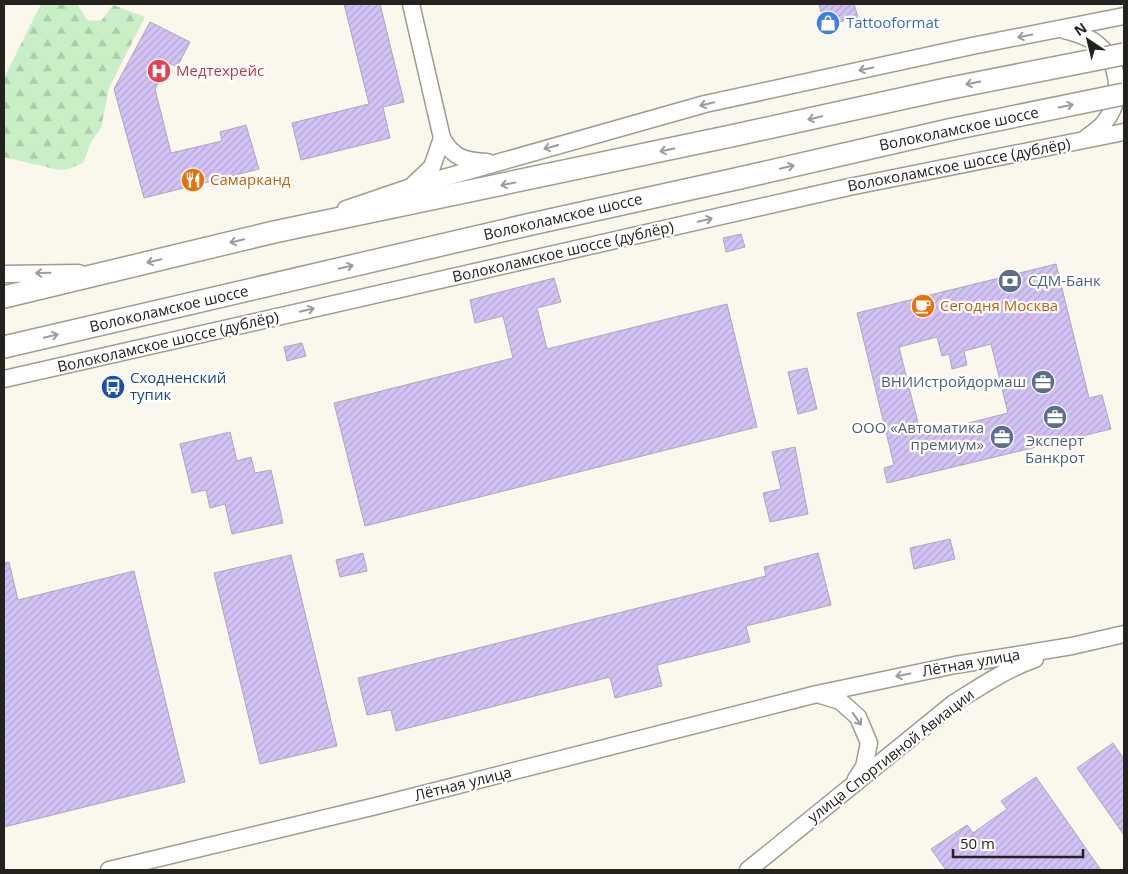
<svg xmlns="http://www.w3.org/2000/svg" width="1128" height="874" viewBox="0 0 1128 874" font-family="'Open Sans',sans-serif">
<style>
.forest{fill:url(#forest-firs)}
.building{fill:url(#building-hatch);stroke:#aca9b3;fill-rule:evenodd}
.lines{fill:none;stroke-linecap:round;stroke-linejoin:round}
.minor-casing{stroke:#9f9d92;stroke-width:19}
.major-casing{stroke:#9f9d92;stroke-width:24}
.minor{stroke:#fff;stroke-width:16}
.major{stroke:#fff;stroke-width:21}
.major-bridge-casing{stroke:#9f9d92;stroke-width:24;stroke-linecap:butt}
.major-bridge{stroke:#fff;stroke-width:21}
.oneway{stroke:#9c9c9a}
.labels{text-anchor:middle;stroke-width:4.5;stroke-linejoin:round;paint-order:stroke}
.shop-label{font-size:15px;fill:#366cbe;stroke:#fff;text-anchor:start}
.health-label{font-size:15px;fill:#be3a42;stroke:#fff;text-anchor:start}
.street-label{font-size:15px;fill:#23221e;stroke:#fff}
.food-label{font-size:15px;fill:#c56008;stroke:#fff;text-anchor:start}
.service-label{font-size:15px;fill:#4e5e75;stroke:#fff;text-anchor:end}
.transit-label{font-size:15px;fill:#164399;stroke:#fff;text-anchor:start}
</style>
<defs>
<pattern id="forest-firs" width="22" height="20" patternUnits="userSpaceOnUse" patternTransform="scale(1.25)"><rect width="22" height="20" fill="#caeec6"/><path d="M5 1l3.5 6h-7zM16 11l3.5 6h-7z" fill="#adccaa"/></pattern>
<pattern id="building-hatch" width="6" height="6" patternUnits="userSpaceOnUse" patternTransform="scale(1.25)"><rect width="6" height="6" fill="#d2c2f6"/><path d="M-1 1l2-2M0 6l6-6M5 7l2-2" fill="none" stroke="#b4a6d2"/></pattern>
</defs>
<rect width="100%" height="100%" fill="#faf7ec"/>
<!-- forest -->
<path class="forest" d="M41,4H77L87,20L101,21L113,5L145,17L109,88L101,128L91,142L83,163L68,169L59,170L4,157V78Z"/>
<!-- building -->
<path class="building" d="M344,4H380L404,102L383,107L390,138L301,160L292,123L369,104Z
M819,4H854L858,17L825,26Z
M150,22L190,42L177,67L169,63L155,89L171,153L222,141L220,132L246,125L259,169L144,198L114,89Z
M741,234L745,247L726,252L723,238Z
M1056,264L1089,398L1102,395L1111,429L887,483L884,468L894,465L857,313ZM937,337L942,356L949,354L952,369L967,365L964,351L991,344L1008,413L921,435L899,347Z
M554,278L561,302L537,308L547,349L727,304L757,427L365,526L334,403L513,358L503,316L475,323L470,300Z
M302,343L306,356L287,361L284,347Z
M807,368L817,409L798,414L788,372Z
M230,432L237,461L251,457L255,473L271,470L283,523L232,534L225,504L210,508L206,490L192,493L180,444Z
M795,447L808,514L770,522L763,493L781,489L772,452Z
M950,539L955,559L914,569L910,548Z
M363,553L367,571L340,577L336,560Z
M818,553L831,605L746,626L750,642L657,665L662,686L615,698L610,677L396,731L391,710L367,715L358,678L766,576L764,567Z
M291,555L337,746L260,764L214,573Z
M9,562L18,600L134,571L185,782L4,827V563Z
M1113,743L1124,759V835L1077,768Z
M1036,777L1101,870H946L931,849L967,825L973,833L1007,809L1001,801Z"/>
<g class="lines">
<!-- minor casing -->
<g class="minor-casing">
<path id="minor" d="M411,4L442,138C453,158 465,161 487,162
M1064,30C1074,33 1084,35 1093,41C1120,60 1125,97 1104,123C1099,129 1093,133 1086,138
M413,185L432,167L442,138
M346,209L408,188L705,104L972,46L1124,16
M4,274L79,273
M4,379L849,187L1124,132
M817,694L840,701L858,717L869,743L864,767L856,779
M109,870L376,806L817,694L955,665L1072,646L1124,634
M748,870L954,703C980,687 1006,669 1035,659"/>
</g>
<!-- major casing -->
<g class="major-casing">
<path id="major" d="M4,297L274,232L731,136
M4,347L527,225L740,178"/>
</g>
<!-- minor -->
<use href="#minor" class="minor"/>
<!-- major -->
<use href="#major" class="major"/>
<!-- major-bridge casing -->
<g class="major-bridge-casing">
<path id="major-bridge" d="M731,136L946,89L1124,54
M740,178L953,129L1124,94"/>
</g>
<!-- major-bridge -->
<use href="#major-bridge" class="major-bridge"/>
</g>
<!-- one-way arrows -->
<defs><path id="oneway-shaft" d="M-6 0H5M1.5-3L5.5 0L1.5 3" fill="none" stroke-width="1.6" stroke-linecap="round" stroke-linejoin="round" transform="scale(1.25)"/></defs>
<g class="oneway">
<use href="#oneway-shaft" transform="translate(1025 36) rotate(169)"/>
<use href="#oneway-shaft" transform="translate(866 69) rotate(168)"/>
<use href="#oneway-shaft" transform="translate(973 83) rotate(169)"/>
<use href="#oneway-shaft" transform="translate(707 104) rotate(167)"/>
<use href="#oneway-shaft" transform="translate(1066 106) rotate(-12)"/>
<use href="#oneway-shaft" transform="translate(815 118) rotate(167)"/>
<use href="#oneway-shaft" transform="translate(551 147) rotate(164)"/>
<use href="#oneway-shaft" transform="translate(667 150) rotate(168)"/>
<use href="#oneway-shaft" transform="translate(787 167) rotate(-13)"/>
<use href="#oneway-shaft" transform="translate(508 184) rotate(168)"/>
<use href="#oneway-shaft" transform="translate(705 220) rotate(-13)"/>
<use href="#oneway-shaft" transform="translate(237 241) rotate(166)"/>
<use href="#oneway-shaft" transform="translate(154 261) rotate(167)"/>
<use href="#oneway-shaft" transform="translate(346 267) rotate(-13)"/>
<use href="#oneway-shaft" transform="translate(43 273) rotate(179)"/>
<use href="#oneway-shaft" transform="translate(307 310) rotate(-13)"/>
<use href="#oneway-shaft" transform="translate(51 336) rotate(-13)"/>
<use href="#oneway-shaft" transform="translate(903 675) rotate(169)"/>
<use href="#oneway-shaft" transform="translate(857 719) rotate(55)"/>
</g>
<!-- icons -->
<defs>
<g id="shop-disc" transform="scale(1.25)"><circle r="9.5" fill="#3f7fe0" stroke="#fff"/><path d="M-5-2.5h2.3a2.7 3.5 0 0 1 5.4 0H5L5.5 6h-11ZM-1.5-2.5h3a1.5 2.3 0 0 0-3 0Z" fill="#fff"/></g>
<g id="hospital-disc" transform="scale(1.25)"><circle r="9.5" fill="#e0444e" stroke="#fff"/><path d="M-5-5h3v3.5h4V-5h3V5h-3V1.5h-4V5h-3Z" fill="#fff"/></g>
<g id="restaurant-disc" transform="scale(1.25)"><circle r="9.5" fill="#e8710a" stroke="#fff"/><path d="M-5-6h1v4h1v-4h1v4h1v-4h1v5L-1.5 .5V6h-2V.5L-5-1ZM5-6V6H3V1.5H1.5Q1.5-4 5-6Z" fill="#fff"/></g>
<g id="bank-disc" transform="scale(1.25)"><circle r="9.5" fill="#5c6f8a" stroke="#fff"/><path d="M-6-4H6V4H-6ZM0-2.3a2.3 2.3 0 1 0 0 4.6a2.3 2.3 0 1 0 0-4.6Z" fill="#fff"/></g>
<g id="cafe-disc" transform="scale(1.25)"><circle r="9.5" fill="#e8710a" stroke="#fff"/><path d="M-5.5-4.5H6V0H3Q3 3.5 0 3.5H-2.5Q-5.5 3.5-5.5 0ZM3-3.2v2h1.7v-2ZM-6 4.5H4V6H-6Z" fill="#fff"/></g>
<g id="office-disc" transform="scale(1.25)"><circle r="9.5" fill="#5c6f8a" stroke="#fff"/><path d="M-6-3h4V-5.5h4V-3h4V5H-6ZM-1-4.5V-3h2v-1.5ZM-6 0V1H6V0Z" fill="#fff"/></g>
<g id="bus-disc" transform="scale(1.25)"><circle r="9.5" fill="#1a4fb4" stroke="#fff"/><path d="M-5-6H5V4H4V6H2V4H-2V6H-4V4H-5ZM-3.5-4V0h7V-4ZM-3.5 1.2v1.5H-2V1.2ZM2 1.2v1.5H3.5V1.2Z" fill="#fff"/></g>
</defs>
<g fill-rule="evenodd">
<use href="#shop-disc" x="828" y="23"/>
<use href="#hospital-disc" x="159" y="71"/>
<use href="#restaurant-disc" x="193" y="180"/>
<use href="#bank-disc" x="1010" y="281"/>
<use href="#cafe-disc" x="923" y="306"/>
<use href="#office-disc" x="1043" y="382"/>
<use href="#bus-disc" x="113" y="387"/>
<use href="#office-disc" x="1055" y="417"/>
<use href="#office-disc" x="1002" y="437"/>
</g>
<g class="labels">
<!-- shop labels -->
<g class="shop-label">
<text x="846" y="28">Tattooformat</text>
</g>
<!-- health labels -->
<g class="health-label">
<text x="176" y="76">Медтехрейс</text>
</g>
<!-- street labels -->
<g class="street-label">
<text transform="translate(959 129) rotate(-12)" y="5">Волоколамское шоссе</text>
<text transform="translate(959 165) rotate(-11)" y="5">Волоколамское шоссе (дублёр)</text>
<text transform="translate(563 217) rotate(-13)" y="5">Волоколамское шоссе</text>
<text transform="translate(563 252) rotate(-13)" y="5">Волоколамское шоссе (дублёр)</text>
<text transform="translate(169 309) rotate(-13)" y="5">Волоколамское шоссе</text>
<text transform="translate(168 342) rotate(-13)" y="5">Волоколамское шоссе (дублёр)</text>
<text transform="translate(971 663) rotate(-10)" y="5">Лётная улица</text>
<text transform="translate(891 756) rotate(-38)" y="5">улица Спортивной Авиации</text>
<text transform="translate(463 784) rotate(-14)" y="5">Лётная улица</text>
</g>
<!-- food labels -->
<g class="food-label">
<text x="210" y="185">Самарканд</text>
<text x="940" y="311">Сегодня Москва</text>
</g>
<!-- service labels -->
<g class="service-label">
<text x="1028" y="286" text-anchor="start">СДМ-Банк</text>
<text x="1026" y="387">ВНИИстройдормаш</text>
<text x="984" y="433">ООО «Автоматика<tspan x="984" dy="17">премиум»</tspan></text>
<text x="1055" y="446" text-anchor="middle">Эксперт<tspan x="1055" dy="17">Банкрот</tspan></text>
</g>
<!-- transit labels -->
<g class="transit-label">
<text x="130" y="383">Сходненский<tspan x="130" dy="17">тупик</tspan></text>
</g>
</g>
<!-- border -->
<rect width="1128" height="874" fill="none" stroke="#23221e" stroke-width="10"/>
<!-- north arrow -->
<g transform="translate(1088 40) rotate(325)" stroke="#ffffff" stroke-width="4" paint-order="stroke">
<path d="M0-4L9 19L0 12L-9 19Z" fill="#23221e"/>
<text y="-8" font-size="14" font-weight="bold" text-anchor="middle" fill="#23221e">N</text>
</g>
<!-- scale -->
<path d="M953 849v8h130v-8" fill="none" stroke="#23221e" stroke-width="2.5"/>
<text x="960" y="849" font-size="15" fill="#23221e" stroke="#ffffff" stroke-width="4" paint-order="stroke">50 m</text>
</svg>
